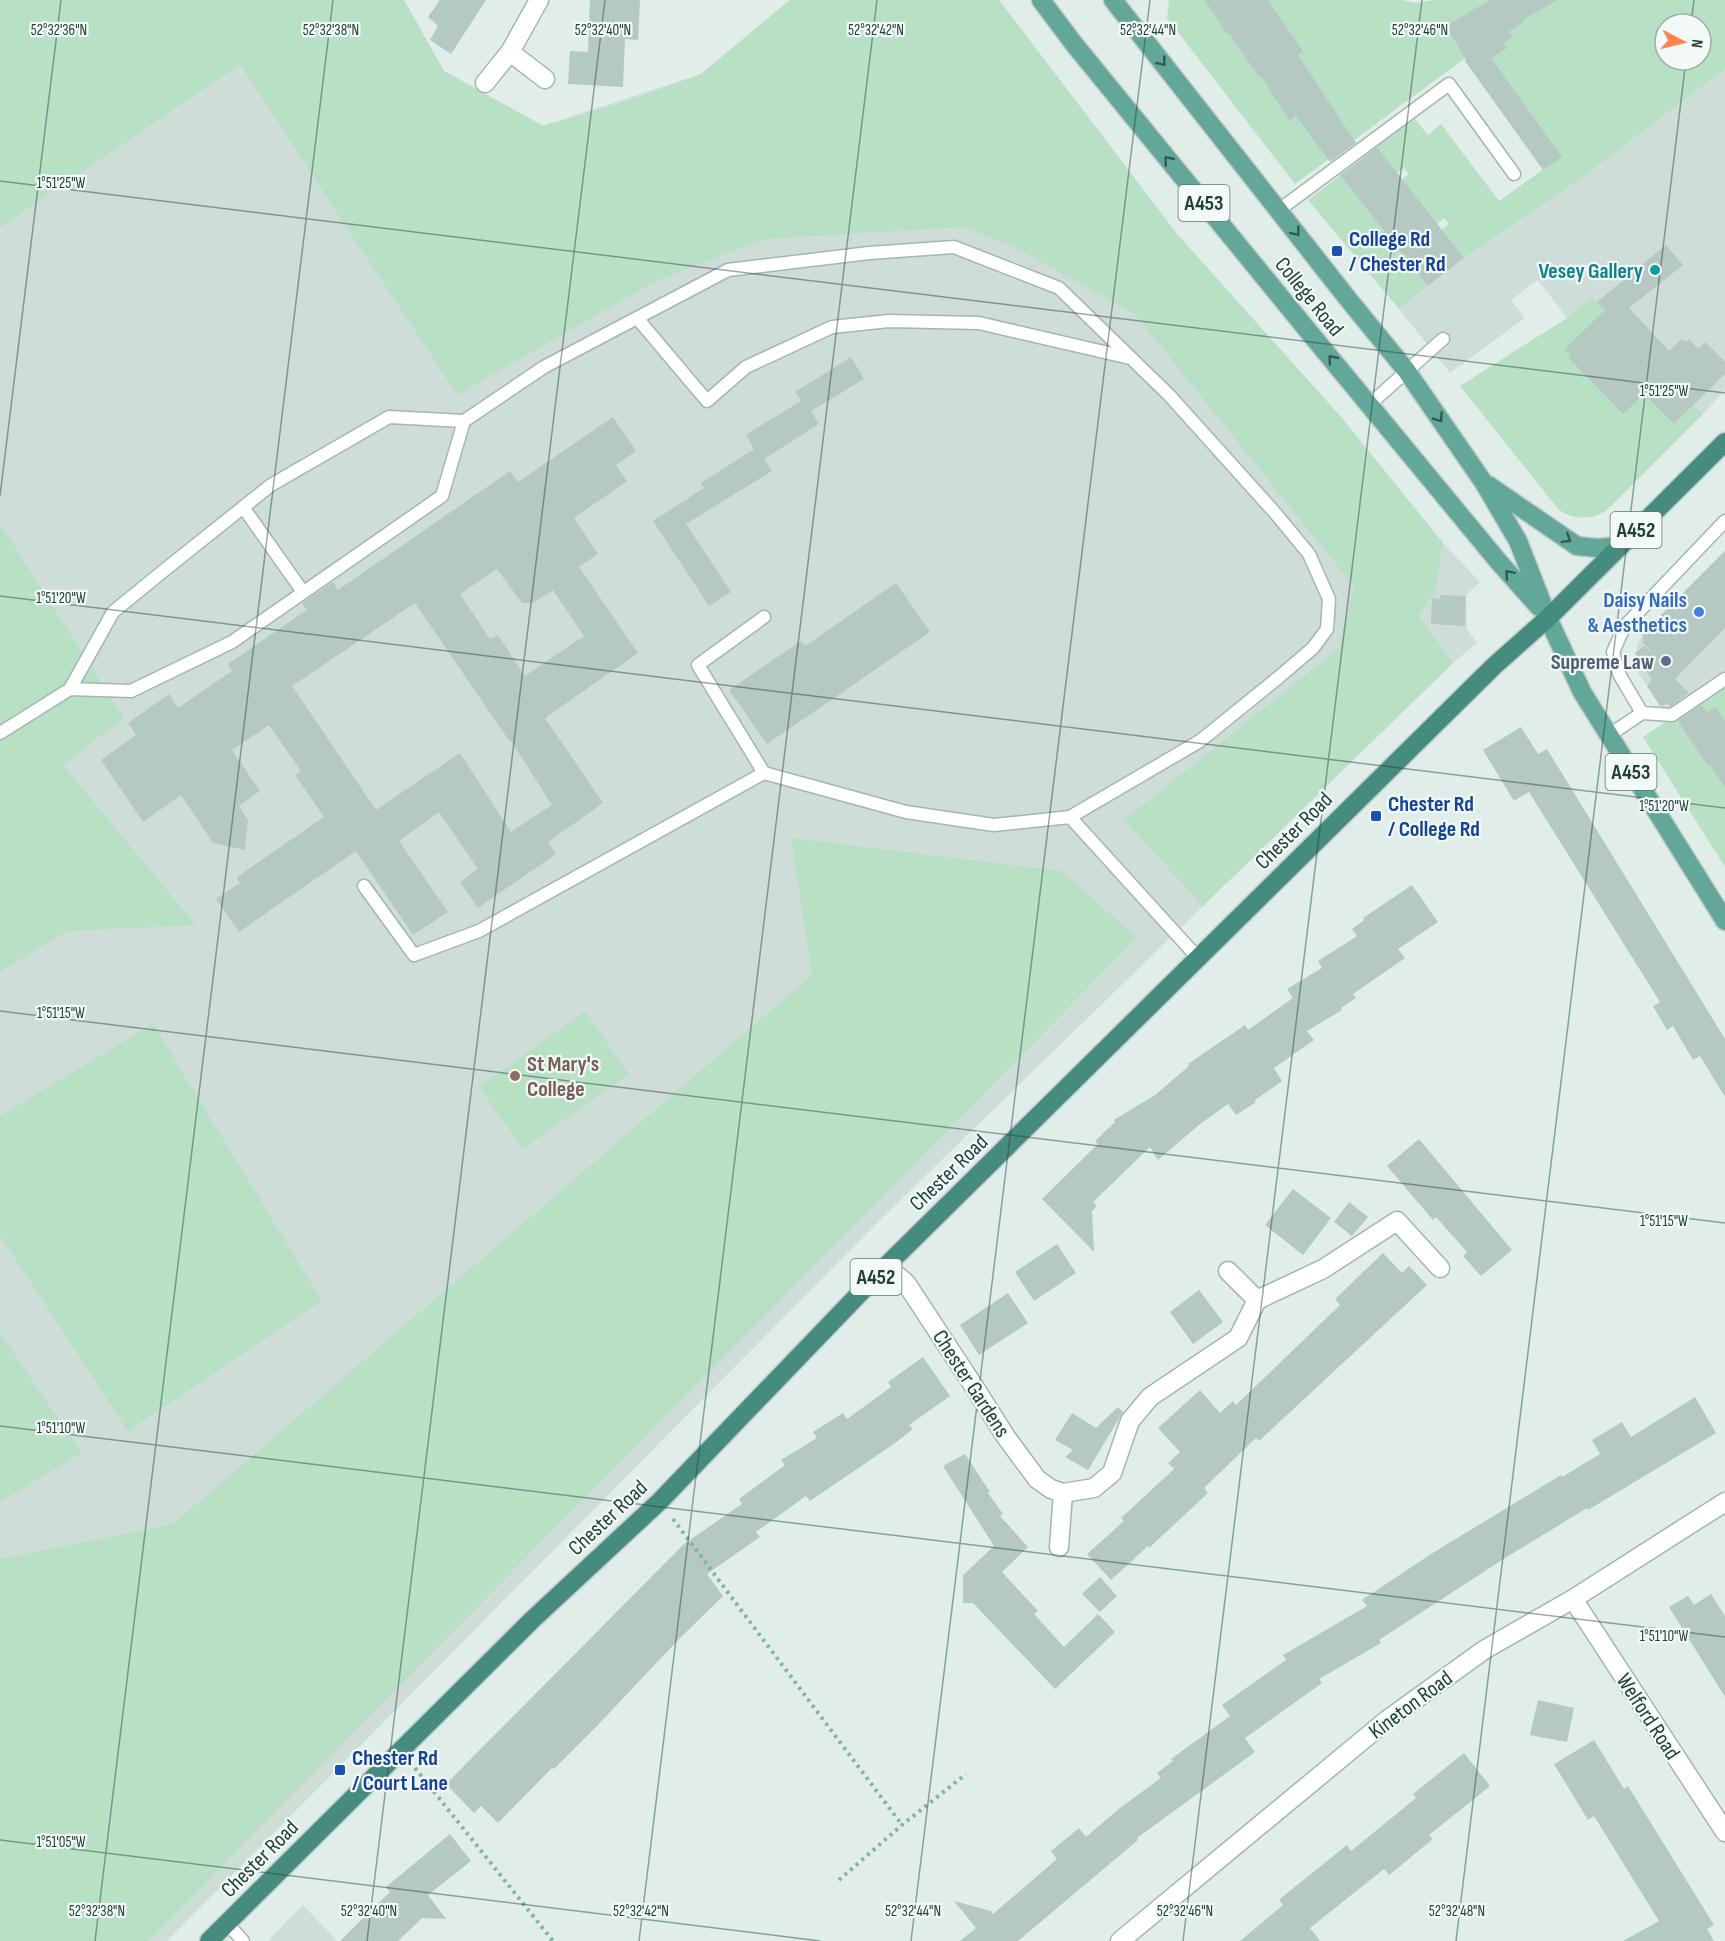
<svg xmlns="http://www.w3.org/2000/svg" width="1725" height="1941" viewBox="0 0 1725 1941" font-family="'Sofia Sans Condensed',sans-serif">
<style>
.built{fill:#cfddd8}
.green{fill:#b8e0c5;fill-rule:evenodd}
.building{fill:#b6c8c2;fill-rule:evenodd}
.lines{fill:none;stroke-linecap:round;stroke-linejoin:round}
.service-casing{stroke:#a3b6b1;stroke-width:15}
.minor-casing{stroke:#a3b6b1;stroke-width:21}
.primary-casing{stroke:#c1cac8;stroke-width:21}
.trunk-casing{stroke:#c1cac8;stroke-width:21}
.path{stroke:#7fb4a6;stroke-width:4;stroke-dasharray:3 4.5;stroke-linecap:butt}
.service{stroke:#fff;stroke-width:12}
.minor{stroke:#fff;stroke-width:18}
.primary{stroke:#62a799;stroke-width:18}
.trunk{stroke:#468b7f;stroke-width:18}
.oneway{stroke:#305a51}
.ticks{fill:none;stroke:#204039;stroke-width:1.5;stroke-opacity:0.45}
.transit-dot{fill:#1a4fb4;stroke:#f2f9f6;stroke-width:2}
.culture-dot{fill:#0f9aa8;stroke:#f2f9f6;stroke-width:2}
.shop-dot{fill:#3f7fe0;stroke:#f2f9f6;stroke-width:2}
.service-dot{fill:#5c6f8a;stroke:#f2f9f6;stroke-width:2}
.education-dot{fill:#8d6e63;stroke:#f2f9f6;stroke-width:2}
.labels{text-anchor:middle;stroke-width:4.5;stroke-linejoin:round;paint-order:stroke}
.shield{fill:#f2f9f6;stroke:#5f7872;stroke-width:1.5}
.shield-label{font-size:21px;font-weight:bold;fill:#204039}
.transit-label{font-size:22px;font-weight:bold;fill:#164399;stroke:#f2f9f6;text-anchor:start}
.culture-label{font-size:22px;font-weight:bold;fill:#0d838f;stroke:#f2f9f6;text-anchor:end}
.street-label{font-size:22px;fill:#204039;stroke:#f2f9f6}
.shop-label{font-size:22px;font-weight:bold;fill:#366cbe;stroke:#f2f9f6;text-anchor:end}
.service-label{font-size:22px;font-weight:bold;fill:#4e5e75;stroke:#f2f9f6;text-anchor:end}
.education-label{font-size:22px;font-weight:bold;fill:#785e54;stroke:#f2f9f6;text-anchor:start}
.ticks-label{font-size:15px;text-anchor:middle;fill:#204039;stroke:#f2f9f6;stroke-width:4.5;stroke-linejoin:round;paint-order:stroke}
</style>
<rect width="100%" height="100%" fill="#e1ede9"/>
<!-- built -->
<path class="built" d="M404,0L444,71L543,126L701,74L790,0H999L1177,234L1341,417L1443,543L1480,582L1466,595L1467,629L1477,643L1453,663L883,1217L167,1941H0V228L240,65Z
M1725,69V390L1703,414L1694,405L1674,424L1648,398L1592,297L1567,318L1538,280L1511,300L1525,318L1450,373L1399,309L1464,258L1578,181Z
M1725,551V682L1670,718L1638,673L1635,661L1637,647L1643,633Z
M303,1905L337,1941H268Z"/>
<!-- green -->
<path class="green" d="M0,0H404L444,71L543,126L631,100L701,74L790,0H999L1177,234L1341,417L1443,543L1435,591L1419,616L1453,663L1203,906L1124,820L1339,648L1354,587L1135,314L1016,248L964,227L765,239L658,280L457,395L240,65L0,228Z
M1169,0H1402L1416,3L1433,0H1725V69L1578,181L1464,258L1442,230L1449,224L1444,218L1437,224L1402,180L1409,174L1404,168L1397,173L1376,146L1415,119L1428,135L1441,124L1499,201L1561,157L1465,58L1295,184L1167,18ZM1665,24H1701V60H1665Z
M1341,175L1428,286L1399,309L1308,200Z
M1592,297L1636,343L1648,398L1674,424L1694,405L1703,414L1606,511C1590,520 1575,520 1559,510L1460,386L1567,318Z
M0,524L124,718L63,765L196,925L67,931L0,972Z
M1725,682V867L1643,737Z
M791,838L1062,871L1137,938L148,1941H0V1559L173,1524L812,975Z
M585,1011L629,1074L523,1149L479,1087Z
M153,1024L322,1301L128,1431L0,1236V1116Z
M0,1333L82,1453L0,1502Z"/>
<!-- building -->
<path class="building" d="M440,0H486L451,54L430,40L438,26L428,17Z
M590,0H640L638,40L625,39L623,87L568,84L570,51L588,52Z
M1205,0H1268L1303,51L1298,55L1356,143L1330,162L1296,116L1290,121L1261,76L1259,77L1229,33L1227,34Z
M1490,0H1557L1522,21L1523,23L1509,31L1513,37L1503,43L1506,49L1491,58L1562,157L1543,170L1465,61L1466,60L1446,26Z
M1377,147L1464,258L1428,286L1340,175Z
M1666,245L1683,265L1629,308L1669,351L1682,339L1686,342L1689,339L1698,349L1705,342L1725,362V374L1674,424L1644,394L1623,414L1569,358L1571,356L1565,349L1605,310L1597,302Z
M851,357L864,379L811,411L819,424L764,459L772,471L686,524L731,592L709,606L653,521L704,488L701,483L754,449L746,435L801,401L795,392Z
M613,417L636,451L616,465L627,481L574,518L598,554L579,567L638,653L545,718L603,803L548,842L556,854L478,908L460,882L478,869L439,812L399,841L448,912L413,935L356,851L239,932L216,899L240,883L237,877L324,817L295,775L301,771L269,725L232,750L260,791L239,806L248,820L245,850L213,843L181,795L143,822L101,760L136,735L128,723L169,694L178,708L232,671L228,664L307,610L302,603L333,582L338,590L510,471L518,482ZM497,569L522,603H533L553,590L584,636L525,676L498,635L490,639L460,594ZM415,603L510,742L511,741L552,805L511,832L460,753L376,810L292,686Z
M1725,551V628L1675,679L1689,693L1670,707L1668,704L1660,706L1647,686L1652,680L1635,653L1644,646L1656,656L1643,643V633Z
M896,583L930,632L767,744L729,690L801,641L805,646Z
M1440,595L1466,596L1465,626L1431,624L1432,598L1440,599Z
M1701,705L1708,712L1716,707L1725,721V788L1710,765L1708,766L1678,721Z
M1521,727L1538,754L1547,749L1725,1039V1097L1700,1056L1693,1060L1673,1026L1667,1030L1653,1006L1660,1002L1529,792L1514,801L1483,750Z
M1412,885L1438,922L1398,949L1405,958L1353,994L1356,998L1341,1008L1342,1010L1307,1031L1314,1040L1274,1068L1282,1081L1255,1100L1256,1102L1236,1115L1228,1104L1200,1124L1158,1160L1150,1147L1093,1202L1097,1206L1092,1211L1094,1252L1042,1199L1098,1144L1095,1141L1115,1122L1114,1120L1155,1095L1189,1066L1188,1064L1245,1025L1248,1030L1293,998L1287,989L1322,968L1318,961L1357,936L1352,929L1364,920L1363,918Z
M1419,1139L1512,1250L1481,1276L1463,1256L1467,1252L1436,1217L1433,1220L1387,1166Z
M1293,1189L1331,1218L1303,1255L1265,1225Z
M1349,1202L1368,1217L1352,1236L1334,1222Z
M1057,1244L1076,1273L1034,1301L1015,1272Z
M1383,1253L1402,1273L1409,1266L1427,1285L1259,1441L1256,1438L1204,1488L1208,1493L1149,1548L1148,1546L1111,1580L1087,1554L1124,1521L1121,1518L1174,1469L1168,1463L1180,1452L1158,1428L1200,1390L1220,1413L1233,1401L1236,1405L1340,1305L1335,1299Z
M1199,1290L1223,1322L1193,1344L1170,1312Z
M1008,1293L1028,1323L979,1355L960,1325Z
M923,1357L950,1396L909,1425L913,1429L895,1443L810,1501L806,1496L756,1532L760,1537L707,1574L723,1596L679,1639L595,1728L554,1769L552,1768L498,1823L481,1806L474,1813L446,1784L684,1544L742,1504L739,1499L785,1465L781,1460L817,1438L813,1432L843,1413L847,1419L891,1387L888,1382Z
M1695,1397L1716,1433L1588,1510L1587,1508L1505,1558L1379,1640L1381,1643L1319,1679L1322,1683L1245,1738L1255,1752L1137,1838L1138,1840L1018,1941H960L976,1928L954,1901L991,1911L993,1914L1057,1859L1051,1851L1079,1828L1086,1837L1120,1808L1161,1778L1157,1773L1173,1761L1171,1759L1230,1716L1222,1705L1286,1660L1283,1655L1367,1606L1362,1600L1431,1554L1561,1475L1562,1477L1600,1454L1592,1440L1622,1422L1631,1437Z
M1118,1407L1123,1412L1088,1470L1065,1457L1073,1450L1055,1440L1072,1413L1096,1428Z
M965,1454L990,1492L988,1493L1003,1514L1000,1516L1028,1547L1002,1572L1038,1611L1034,1614L1064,1647L1098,1614L1115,1632L1055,1689L973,1603H963V1575L994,1546L943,1466Z
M1100,1577L1117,1596L1100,1612L1082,1594Z
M1711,1594L1725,1616V1697L1669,1607L1688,1596L1694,1605Z
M1538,1700L1574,1708L1567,1742L1530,1735Z
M1594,1740L1624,1789L1628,1786L1714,1925L1707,1929L1714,1941H1623L1659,1921L1594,1816L1588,1820L1554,1764Z
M1464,1753L1490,1786L1429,1835L1433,1839L1389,1875L1384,1869L1310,1928L1320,1941H1240L1283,1905L1279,1900L1291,1890L1347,1845L1351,1851L1416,1798L1413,1794Z
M450,1834L471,1861L428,1895L446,1919L422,1918L398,1941H340L390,1892L386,1887Z"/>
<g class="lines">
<!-- service casing -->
<g class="service-casing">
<path id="service" d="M1279,210L1449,84L1514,174
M637,318L707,401L746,367L832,327L889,321L979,323L1130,358
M1370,404L1443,339
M243,507L303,592
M764,617L698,665L764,773L906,812L994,825L1070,817
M70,689L131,691L232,642L442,496L464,421
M1642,713L1672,715L1725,679
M0,733L70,689L113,612L167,568L271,485L389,417L464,421L544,367L728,270L869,253L954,247L1059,288L1169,395L1276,514L1309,554L1329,599L1327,629L1313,648L1279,677L1200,741L1070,817L1198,958
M1608,736L1642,713L1619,674L1613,652L1624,627L1725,521
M364,886L414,955L479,931L764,773
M227,1923L243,1941"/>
</g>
<!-- minor casing -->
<g class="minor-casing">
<path id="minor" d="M510,52L545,79
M485,83L510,52L539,0
M886,1266L906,1283L975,1388L1006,1437L1037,1479L1051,1489L1063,1493L1094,1488L1112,1473L1130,1421L1150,1397L1238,1338L1257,1300L1323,1269L1397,1221L1440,1268
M1228,1271L1257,1300
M1059,1547L1063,1493
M1573,1599L1725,1832
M1120,1941L1387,1720L1484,1650L1573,1599L1725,1502"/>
</g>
<!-- primary casing -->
<g class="primary-casing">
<path id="primary" d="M1041,0L1074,44L1309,332L1498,561L1539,607
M1113,0L1348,299L1406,370L1484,483L1518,541L1548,618L1582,692L1725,921
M1488,485L1577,546L1597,548L1621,546"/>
</g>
<!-- trunk casing -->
<g class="trunk-casing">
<path id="trunk" d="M209,1941L532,1620L660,1501L886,1266L1494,666L1548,618L1725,442"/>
</g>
<!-- path -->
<path class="path" d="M673,1519L902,1825
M415,1768L553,1941
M839,1880L902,1825L966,1774"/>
<!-- service -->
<use href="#service" class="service"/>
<!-- minor -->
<use href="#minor" class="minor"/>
<!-- primary -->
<use href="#primary" class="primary"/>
<!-- trunk -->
<use href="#trunk" class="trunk"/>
</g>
<!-- one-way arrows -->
<defs><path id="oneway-chevron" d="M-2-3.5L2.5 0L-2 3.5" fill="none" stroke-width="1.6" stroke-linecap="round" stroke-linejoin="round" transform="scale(1.5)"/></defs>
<g class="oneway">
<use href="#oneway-chevron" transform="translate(1162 62) rotate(52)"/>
<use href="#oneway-chevron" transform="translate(1168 160) rotate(-129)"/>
<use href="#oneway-chevron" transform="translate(1296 232) rotate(52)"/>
<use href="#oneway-chevron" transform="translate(1332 359) rotate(-130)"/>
<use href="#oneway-chevron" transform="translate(1439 418) rotate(55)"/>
<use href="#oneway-chevron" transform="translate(1567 539) rotate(32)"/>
<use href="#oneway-chevron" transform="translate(1509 574) rotate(-131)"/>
</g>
<!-- ticks -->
<path class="ticks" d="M1691,24L1694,0M0,181L1725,393M0,496L61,0M0,596L1725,808M0,1011L1725,1223M0,1426L1725,1637M0,1840L820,1941M95,1941L333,0M367,1941L605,0M639,1941L877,0M911,1941L1150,0M1183,1941L1422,0M1456,1941L1686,60"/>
<!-- markers -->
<g class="transit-dot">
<rect x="1331" y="245" width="12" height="12" rx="3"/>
<rect x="1370" y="810" width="12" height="12" rx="3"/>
<rect x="334" y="1764" width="12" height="12" rx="3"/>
</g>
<circle class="culture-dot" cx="1655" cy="270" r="6"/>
<circle class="shop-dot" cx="1699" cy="612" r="6"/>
<circle class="service-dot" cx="1666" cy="661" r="6"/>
<circle class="education-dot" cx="515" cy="1076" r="6"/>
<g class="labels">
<!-- shield labels -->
<g class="shield">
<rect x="1178.5" y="185" width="51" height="36" rx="4.5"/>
<rect x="1610.5" y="512" width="51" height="36" rx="4.5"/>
<rect x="1605.5" y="754" width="51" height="36" rx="4.5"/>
<rect x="850.5" y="1259" width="51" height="36" rx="4.5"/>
</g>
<g class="shield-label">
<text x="1204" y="210">A453</text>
<text x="1636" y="537">A452</text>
<text x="1631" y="779">A453</text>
<text x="876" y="1284">A452</text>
</g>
<!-- transit labels -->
<g class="transit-label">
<text x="1349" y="246">College Rd<tspan x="1349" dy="25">/ Chester Rd</tspan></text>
<text x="1388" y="811">Chester Rd<tspan x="1388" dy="25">/ College Rd</tspan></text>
<text x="352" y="1765">Chester Rd<tspan x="352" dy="25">/ Court Lane</tspan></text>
</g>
<!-- culture labels -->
<g class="culture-label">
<text x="1643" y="278">Vesey Gallery</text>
</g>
<!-- street labels -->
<g class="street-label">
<text transform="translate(1310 296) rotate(51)" y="8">College Road</text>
<text transform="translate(1293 830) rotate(-45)" y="8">Chester Road</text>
<text transform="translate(948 1172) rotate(-44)" y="8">Chester Road</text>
<text transform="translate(972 1383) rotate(57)" y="8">Chester Gardens</text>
<text transform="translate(607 1517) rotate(-43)" y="8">Chester Road</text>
<text transform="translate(1410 1704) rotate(-37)" y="8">Kineton Road</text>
<text transform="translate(1649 1716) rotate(57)" y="8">Welford Road</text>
<text transform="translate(259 1858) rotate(-45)" y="8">Chester Road</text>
</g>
<!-- shop labels -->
<g class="shop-label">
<text x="1687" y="607">Daisy Nails<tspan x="1687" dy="25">&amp; Aesthetics</tspan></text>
</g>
<!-- service labels -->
<g class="service-label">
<text x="1654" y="669">Supreme Law</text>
</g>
<!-- education labels -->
<g class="education-label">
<text x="527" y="1071">St Mary's<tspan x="527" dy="25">College</tspan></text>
</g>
</g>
<g class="ticks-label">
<text x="59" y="35">52°32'36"N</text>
<text x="331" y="35">52°32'38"N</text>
<text x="603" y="35">52°32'40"N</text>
<text x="876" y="35">52°32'42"N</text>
<text x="1148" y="35">52°32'44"N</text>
<text x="1420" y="35">52°32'46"N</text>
<text x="61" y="188">1°51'25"W</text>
<text x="1664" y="396">1°51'25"W</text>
<text x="61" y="603">1°51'20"W</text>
<text x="1664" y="811">1°51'20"W</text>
<text x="61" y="1018">1°51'15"W</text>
<text x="1664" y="1226">1°51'15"W</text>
<text x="61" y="1433">1°51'10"W</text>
<text x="1664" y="1641">1°51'10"W</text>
<text x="61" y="1847">1°51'05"W</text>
<text x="97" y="1916">52°32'38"N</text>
<text x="369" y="1916">52°32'40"N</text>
<text x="641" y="1916">52°32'42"N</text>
<text x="913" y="1916">52°32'44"N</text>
<text x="1185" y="1916">52°32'46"N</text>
<text x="1457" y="1916">52°32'48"N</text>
</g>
<!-- north arrow -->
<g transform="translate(1683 42) rotate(97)"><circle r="28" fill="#f2f9f6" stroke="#9eafaa" stroke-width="1.5"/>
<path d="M0-4.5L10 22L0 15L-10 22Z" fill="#ff844e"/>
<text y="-9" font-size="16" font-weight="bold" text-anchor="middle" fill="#204039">N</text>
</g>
</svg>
